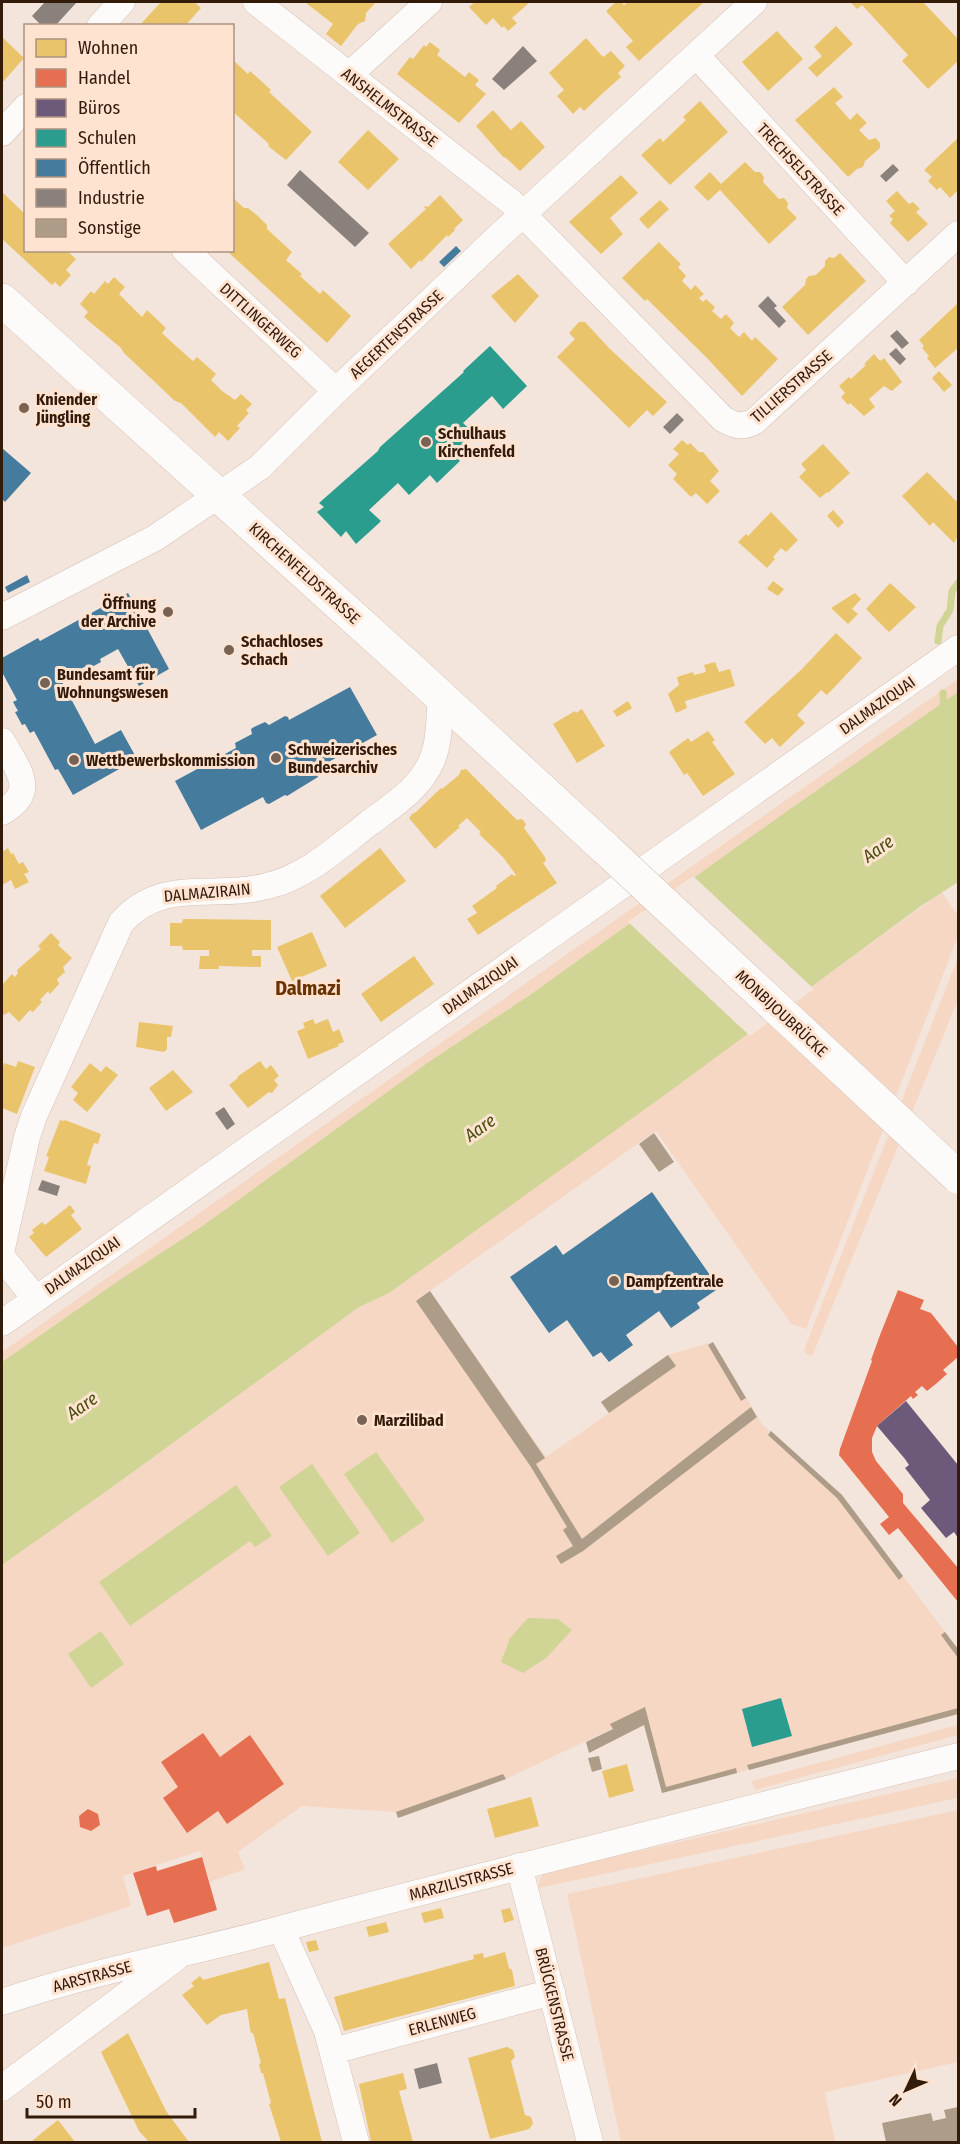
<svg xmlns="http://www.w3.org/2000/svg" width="960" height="2144" viewBox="0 0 960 2144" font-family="'Fira Sans Condensed',sans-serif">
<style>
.green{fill:#f5d7c4}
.water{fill:#d0d494}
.pier{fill:#f4e5dc}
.homes{fill:#e9c46a}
.shops{fill:#e76f51}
.offices{fill:#6d597a}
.schools{fill:#2a9d8f}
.public{fill:#457b9d}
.industry{fill:#8a817c}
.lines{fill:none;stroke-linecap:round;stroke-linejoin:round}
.stream{stroke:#d0d494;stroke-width:7}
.building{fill:#ac9c88}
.street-casing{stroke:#d4c1b5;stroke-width:27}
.primary-casing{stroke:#d4c1b5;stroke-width:34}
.street{stroke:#fdfbfa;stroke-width:26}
.primary{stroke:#fdfbfa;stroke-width:33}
.primary-bridge-casing{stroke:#d4c1b5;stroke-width:34;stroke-linecap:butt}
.primary-bridge{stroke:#fdfbfa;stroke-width:33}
.poi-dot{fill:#776253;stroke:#fee3d1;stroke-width:2}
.labels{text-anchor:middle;stroke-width:6;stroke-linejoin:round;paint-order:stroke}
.street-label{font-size:16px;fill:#331b09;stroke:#fee3d1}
.poi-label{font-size:16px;font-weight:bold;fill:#331b09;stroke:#fee3d1;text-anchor:start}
.water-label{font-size:18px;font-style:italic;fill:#484e0d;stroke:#fee3d1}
.quarter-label{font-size:20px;font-weight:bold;fill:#683300;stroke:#fee3d1}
</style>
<rect width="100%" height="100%" fill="#f4e5dc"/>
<!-- green -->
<path class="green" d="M958,679V692L790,809L527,997L430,1061L201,1227L121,1279L2,1362V1352Z
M942,892L958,916V936L806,1329L791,1324L656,1131L430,1291L546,1457L609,1413L601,1402L668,1355L713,1342L762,1424L842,1495L958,1649V1714L662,1793L641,1715L506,1779L398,1818L396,1812L302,1806L238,1852L245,1869L210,1882L200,1851L123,1876L131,1906L2,1948V1565L117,1484L359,1307L389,1293Z
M958,957V1000L812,1356L806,1354L804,1350Z
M958,1725V1735L755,1790L752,1781Z
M958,1778V1798L539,1888V1882L543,1873Z
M958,1810V2062L825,2092L835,2142H621L567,1894Z"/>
<!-- water -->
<path class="water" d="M958,692V882L921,906L666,1094L389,1293L359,1307L118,1483L2,1565V1362L121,1279L201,1227L430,1061L527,997L790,809Z
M376,1452L425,1520L392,1543L344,1474Z
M312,1464L360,1533L328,1556L279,1487Z
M236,1485L272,1536L255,1547L250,1541L130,1626L99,1582Z
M528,1618L558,1619L572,1630L546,1658L523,1673L501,1662L510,1638Z
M101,1631L124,1664L91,1688L68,1654Z"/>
<!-- pier -->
<path class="pier" d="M693,876L814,989L750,1036L628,922Z"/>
<!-- homes -->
<path class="homes" d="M161,2H194L201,8L185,26H139Z
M306,2H376L366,13L365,21L358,24L341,46L326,34L333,24L306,3Z
M475,2H530L512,18L517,23L508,31L504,26L502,28L493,18L486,25L469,7Z
M616,2H621L624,5L628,2H704L639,61L626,47L633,41L606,11Z
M850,2H923L958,39V61L928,89L902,61L908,55L862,5L857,9Z
M836,26L853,44L817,77L808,68L822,56L814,47Z
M777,31L803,59L768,91L742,62Z
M2,37L24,58L2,83Z
M586,38L603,57L611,51L625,66L618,73L621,77L603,93L584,111L580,107L573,114L557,96L564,90L549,73Z
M430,42L440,50L437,55L465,77L469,72L479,80L475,85L486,94L459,123L397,74L410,57L413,59L424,45L426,47Z
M232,59L248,74L250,71L271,90L269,92L312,132L286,160L268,146L269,144L232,111Z
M834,87L843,97L835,103L850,120L857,113L867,123L859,130L869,140L876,138L880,143V148L865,161L863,167L857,169L848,177L795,120Z
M700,101L728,132L670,185L641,155L660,138L663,142L666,139L686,120L683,117Z
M493,110L511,130L521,121L545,147L520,171L505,157L504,158L476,126Z
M368,130L399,159L368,190L338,162Z
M958,138V190L950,198L940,187L937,190L928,181L932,177L924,170Z
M745,162L755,172H760L764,177L763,182L779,199L784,198L788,203L787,208L797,218L769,244L720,190L708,201L694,187L710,172L721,184Z
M621,175L638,193L610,218L623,234L601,254L569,222Z
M897,191L909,204L913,202L920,209L916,212L928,224L908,242L890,223L893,219L889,216L895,211L886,201Z
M2,192L25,214L26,250H66L76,259L66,270L71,275L60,287L55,282L52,285L2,239Z
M440,195L463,220L454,229L455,230L448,237L447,235L421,262L420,260L411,269L388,244L426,209L424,207L426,206L428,207Z
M232,197L244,208H248L258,216L267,225V229L292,252L286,260L302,274L300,276L320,294L323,290L351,316L327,343L226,250H232Z
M660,200L669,209L648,229L639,219Z
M659,242L681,264L678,267L686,276L682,281L691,290L695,285L704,294L699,298L703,302L706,299L715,307L712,311L721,319L726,314L734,323L730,328L739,337L744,332L752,341L755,337L778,359L742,396L707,358L647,299L645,301L622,278Z
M840,253L866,281L808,335L782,307L805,285L806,279L809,276L816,275L825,266V261L829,257L834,258Z
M518,274L539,296L515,323L491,296Z
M114,277L125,287L119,294L142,317L147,310L166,328L162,333L177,347L193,361L197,357L216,374L211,380L222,391L235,400L241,394L252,404L246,410L249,413L237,426L240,428L228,441L219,432L215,437L181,403L175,401L124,353L121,348L84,317L88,312L80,304L91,291L94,294L105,281L108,284Z
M958,303V348L935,368L927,358L929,356L922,348L924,346L919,340Z
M579,322H585L609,348L667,402L653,416L647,410L629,428L557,357L575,339L569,333Z
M874,354L880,361L884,358L902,382L892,391L884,386L869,399L875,407L864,416L850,403L848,405L841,397L845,393L839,386L849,377L851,379L866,365L864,364Z
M939,371L952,385L944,392L932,378Z
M682,440L688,445L690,443L699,452H703L719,471L710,481L720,491L707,504L696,493L691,497L673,479L677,474L668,465L679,454L673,449Z
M823,444L850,473L828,493L827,492L820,498L799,477L806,470L801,464Z
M927,472L956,501L958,499V536L954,543L933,522L930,526L902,496Z
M833,510L844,522L838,528L827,516Z
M771,512L798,540L786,552L781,548L773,557L775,559L767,568L738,542L746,534L748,536Z
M773,581L784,589L778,596L767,589Z
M890,583L916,607L889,632L866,609Z
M855,593L861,599L852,609L858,614L848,624L831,608Z
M836,633L862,658L827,695L821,690L797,715L805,723L780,747L772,738L765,744L744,722L801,670Z
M715,662L719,672L730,669L735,686L685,701L687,708L676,713L668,694L679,685L677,677L693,672L694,675L706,672L704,665Z
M628,701L632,708L617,717L613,711Z
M582,709L605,746L577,763L553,724L575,711L576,713Z
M708,731L715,740L712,742L735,774L703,796L687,773L684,775L669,752L688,738L691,742Z
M466,769L517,820L522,819L526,824L524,828L545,857L546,861L543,863L557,883L478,935L467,919L477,913L472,906L497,888L496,886L512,874L514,876L516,875L503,857L479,834L481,832L467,818L458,826L460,827L435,849L409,818L412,814L416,812L441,788L442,789L459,775L461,770Z
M8,848L11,854L13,853L19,864L23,862L29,872L24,874L29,882L15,889L11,880L2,885V852Z
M380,848L406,881L345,928L320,896Z
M183,919L271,920V950H252V956H261V967L219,966V969H199L200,956H209V950H183L182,946H170V923H182Z
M312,932L327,966L292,981L277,947Z
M51,933L60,942L58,945L72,958L63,967L65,972L57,979L59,984L50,994L48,991L40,1000L42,1002L33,1012L30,1010L19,1022L9,1012L4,1015L2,1013V985L12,974L15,977L18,973L17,970L41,949L38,946Z
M414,956L434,984L381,1022L361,994Z
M313,1019L315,1024L328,1019L333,1032L339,1029L344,1042L338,1044L339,1046L308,1059L297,1031L305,1028L303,1023Z
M139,1022L173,1026L171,1037H167V1049L164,1052L136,1047Z
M18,1061L35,1067L17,1114L2,1108V1071L4,1063L16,1067Z
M260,1061L266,1069L271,1065L279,1076L274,1080L278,1085L272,1093L269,1092L248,1108L229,1085L238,1078L237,1077Z
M90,1063L101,1072L106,1066L118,1075L87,1112L73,1100L78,1093L71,1087Z
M173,1070L193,1092L166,1111L149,1088Z
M60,1120L64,1121L65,1120L101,1134L98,1144L94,1143L89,1158L87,1165L91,1166L86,1184L44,1171L49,1157L46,1156L47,1154Z
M70,1205L75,1212L71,1215L82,1229L46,1257L29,1237L34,1233L32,1230L42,1222L45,1225Z
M627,1764L634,1791L609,1798L602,1771Z
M531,1797L539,1826L495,1838L487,1809Z
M441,1908L444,1918L424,1923L421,1913Z
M510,1908L514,1920L504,1923L501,1910Z
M386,1922L389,1932L369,1937L366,1927Z
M316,1940L319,1950L309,1952L306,1942Z
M505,1952L509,1968L512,1970L515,1986L344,2031L334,1997L474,1959L473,1955L483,1953L484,1958Z
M269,1962L279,1999L285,1998L322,2142H281L269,2104L271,2103L263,2073H261L259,2064L261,2063L253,2033H251L250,2029L247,2009L221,2015L207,2025L182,1995L194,1986L191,1983L200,1976L203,1980Z
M128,2033L166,2111L189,2142H149L139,2131L101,2052Z
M507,2047L513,2050L515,2057L511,2061L525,2115L531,2117L533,2124L529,2129L490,2139L468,2058Z
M403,2073L407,2089L399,2091L413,2142H371L359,2084Z
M58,2120L75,2142H31L44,2131Z"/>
<!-- shops -->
<path class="shops" d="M898,1290L924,1300L920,1309L931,1313L958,1347V1357L943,1370L947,1374L937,1383L927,1391L922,1386L915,1392L918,1395L913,1399L911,1396L877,1426L872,1438V1452L876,1461L903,1494V1503L958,1568V1602L898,1528L889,1535L880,1524L889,1517L839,1455L840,1449L872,1361L871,1360L880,1335Z
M203,1733L220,1757L250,1735L284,1784L227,1824L218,1811L187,1833L163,1798L178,1787L161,1762Z
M88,1809L98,1814L100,1825L91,1831L80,1827L79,1816Z
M202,1857L217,1910L174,1923L169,1909L147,1916L133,1873L156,1866L157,1871Z"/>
<!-- offices -->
<path class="offices" d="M906,1401L958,1465V1538L954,1532L946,1538L921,1508L930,1500L905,1468L909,1465L905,1459L877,1426Z"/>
<!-- schools -->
<path class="schools" d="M490,346L527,386L503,409L492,396L463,423L475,434L460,447L465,453L458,459L460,461L437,483L430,475L409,495L398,483L369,510L381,521L378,524L356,544L346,531L341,537L317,512L324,507L319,503L378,451L380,447L464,372L463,371Z
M781,1698L792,1736L752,1747L742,1709Z"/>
<!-- public -->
<path class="public" d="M456,246L461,251L444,267L439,262Z
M2,448L31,473L5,502L3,500L2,502Z
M27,575L30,582L8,593L5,587Z
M128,593L169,669L139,686L118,649L100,659L101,662L90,668L88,665L61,680L95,744L121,730L137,759L73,795L58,769L55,770L34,731L30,733L25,724L22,725L15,712L18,711L13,702L17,700L2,672V658L38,638L40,641Z
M350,687L377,735L316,769L318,777L287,796L285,795L269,804L266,803L263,797L201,830L175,781L236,748L235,743L252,734L251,729L254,727L265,722L269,725L285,716L288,717L289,720Z
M652,1192L719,1288L697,1303L700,1308L671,1328L659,1311L626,1335L633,1345L609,1362L601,1352L593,1357L567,1320L549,1333L510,1277L556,1245L563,1255Z"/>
<!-- industry -->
<path class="industry" d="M45,2H77L55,26H42L32,16Z
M523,46L537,61L504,90L492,79Z
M893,164L899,170L886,182L880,176Z
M300,170L369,233L355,247L287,185Z
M768,296L777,306L774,308L786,321L779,328L758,306Z
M897,330L909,343L902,349L890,336Z
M896,348L906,359L900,365L889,354Z
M677,413L684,420L670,434L663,427Z
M224,1107L235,1124L227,1130L215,1113Z
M42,1180L60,1186L57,1196L38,1190Z
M437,2063L442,2083L419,2089L414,2069Z"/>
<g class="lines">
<!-- stream -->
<path class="stream" d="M938,641L940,626L950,610L952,591L958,583
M943,693L944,711"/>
</g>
<!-- building -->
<path class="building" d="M654,1133L674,1162L659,1172L639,1144Z
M430,1291L545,1458L536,1464L582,1539L751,1407L757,1417L583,1551L561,1564L556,1556L573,1546L563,1530L567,1527L531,1467L416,1301Z
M713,1342L746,1398L741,1401L708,1345Z
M668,1355L676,1366L609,1413L601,1402Z
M771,1431L842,1495L903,1576L899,1580L837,1498L768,1435Z
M945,1632L958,1649V1658L941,1635Z
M645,1707L666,1787L736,1768L737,1773L662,1793L644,1725L589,1753L586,1742L613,1729L610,1724Z
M958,1708V1714L749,1770L747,1765Z
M599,1756L602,1769L592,1772L588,1758Z
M503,1774L506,1779L398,1818L396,1812Z
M958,2107V2142H886L882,2123L931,2113L933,2121L946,2118L944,2110Z"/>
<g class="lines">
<!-- street casing -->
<g class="street-casing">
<path id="street" d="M256,2L511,202L723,419C735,426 743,428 755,421L958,234
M100,26L122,2
M697,56L906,283
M349,75L429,2
M2,133L26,107
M185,250L336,391
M2,617L155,538L260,467L336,391L499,236L754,2
M2,741C17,769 39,791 2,812
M2,1248L27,1137L34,1116L121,923C162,876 214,900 267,886C306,877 337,848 368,824C392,806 420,789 432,760C440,741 439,717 441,697
M2,1257L35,1298
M2,1323L958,648
M519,1866L590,2142
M281,1929L327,2031L356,2142
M2,2002C93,1971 188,1954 280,1929C506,1869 732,1813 958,1756
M333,2051L552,1992
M2,2088L176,1958"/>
</g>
<!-- primary casing -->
<g class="primary-casing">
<path id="primary" d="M2,300L414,672L606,849"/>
</g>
<!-- street -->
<use href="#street" class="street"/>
<!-- primary -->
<use href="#primary" class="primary"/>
<!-- primary-bridge casing -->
<g class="primary-bridge-casing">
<path id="primary-bridge" d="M606,849L958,1177"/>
</g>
<!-- primary-bridge -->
<use href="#primary-bridge" class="primary-bridge"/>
</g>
<!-- markers -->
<g class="poi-dot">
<circle cx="24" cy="408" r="6"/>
<circle cx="426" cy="442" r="6"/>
<circle cx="168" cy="612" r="6"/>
<circle cx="229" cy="650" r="6"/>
<circle cx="45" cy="683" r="6"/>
<circle cx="276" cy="758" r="6"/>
<circle cx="74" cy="760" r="6"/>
<circle cx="614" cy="1281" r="6"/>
<circle cx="362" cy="1420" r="6"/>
</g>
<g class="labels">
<!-- street labels -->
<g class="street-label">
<text transform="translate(390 107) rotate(38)" y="6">ANSHELMSTRASSE</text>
<text transform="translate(801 169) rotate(47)" y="6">TRECHSELSTRASSE</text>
<text transform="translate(261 320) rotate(42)" y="6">DITTLINGERWEG</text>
<text transform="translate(396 334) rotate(-43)" y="6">AEGERTENSTRASSE</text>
<text transform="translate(791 386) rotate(-41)" y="6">TILLIERSTRASSE</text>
<text transform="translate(305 573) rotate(42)" y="6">KIRCHENFELDSTRASSE</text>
<text transform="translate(877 705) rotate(-35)" y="6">DALMAZIQUAI</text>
<text transform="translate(207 892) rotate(-5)" y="6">DALMAZIRAIN</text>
<text transform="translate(480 985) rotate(-35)" y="6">DALMAZIQUAI</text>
<text transform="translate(782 1013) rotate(43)" y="6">MONBIJOUBRÜCKE</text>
<text transform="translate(82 1265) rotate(-35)" y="6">DALMAZIQUAI</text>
<text transform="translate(461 1881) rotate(-15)" y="6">MARZILISTRASSE</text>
<text transform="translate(92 1976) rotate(-15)" y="6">AARSTRASSE</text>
<text transform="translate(555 2004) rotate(76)" y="6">BRÜCKENSTRASSE</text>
<text transform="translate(442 2021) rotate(-15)" y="6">ERLENWEG</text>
</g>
<!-- poi labels -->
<g class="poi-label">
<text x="36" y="405">Kniender<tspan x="36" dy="18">Jüngling</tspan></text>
<text x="438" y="439">Schulhaus<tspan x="438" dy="18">Kirchenfeld</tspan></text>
<text x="156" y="609" text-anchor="end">Öffnung<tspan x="156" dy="18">der Archive</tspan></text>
<text x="241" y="647">Schachloses<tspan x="241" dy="18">Schach</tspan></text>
<text x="57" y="680">Bundesamt für<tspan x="57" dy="18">Wohnungswesen</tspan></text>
<text x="288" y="755">Schweizerisches<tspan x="288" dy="18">Bundesarchiv</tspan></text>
<text x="86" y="766">Wettbewerbskommission</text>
<text x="626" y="1287">Dampfzentrale</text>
<text x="374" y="1426">Marzilibad</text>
</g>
<!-- water labels -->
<g class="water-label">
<text transform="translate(878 849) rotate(-35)" y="6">Aare</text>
<text transform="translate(480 1128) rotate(-35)" y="6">Aare</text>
<text transform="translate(82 1406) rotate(-35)" y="6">Aare</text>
</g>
<!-- quarter labels -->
<g class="quarter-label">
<text x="308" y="995">Dalmazi</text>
</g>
</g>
<!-- border -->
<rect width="960" height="2144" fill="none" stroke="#331b09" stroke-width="6"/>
<!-- legend -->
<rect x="24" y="24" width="210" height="228" fill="#fee3d1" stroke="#ad9381" stroke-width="1.5"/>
<rect x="36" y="39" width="30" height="18" fill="#e9c46a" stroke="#ad9381" stroke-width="1.5"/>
<text x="78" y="54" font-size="18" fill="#331b09">Wohnen</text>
<rect x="36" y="69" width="30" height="18" fill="#e76f51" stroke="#ad9381" stroke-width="1.5"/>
<text x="78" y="84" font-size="18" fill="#331b09">Handel</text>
<rect x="36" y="99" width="30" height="18" fill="#6d597a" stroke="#ad9381" stroke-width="1.5"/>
<text x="78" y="114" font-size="18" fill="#331b09">Büros</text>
<rect x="36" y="129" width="30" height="18" fill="#2a9d8f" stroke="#ad9381" stroke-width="1.5"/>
<text x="78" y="144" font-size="18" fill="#331b09">Schulen</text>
<rect x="36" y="159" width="30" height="18" fill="#457b9d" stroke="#ad9381" stroke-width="1.5"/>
<text x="78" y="174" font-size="18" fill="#331b09">Öffentlich</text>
<rect x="36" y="189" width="30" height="18" fill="#8a817c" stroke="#ad9381" stroke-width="1.5"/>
<text x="78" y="204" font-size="18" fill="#331b09">Industrie</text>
<rect x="36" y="219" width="30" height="18" fill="#ac9c88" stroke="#ad9381" stroke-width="1.5"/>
<text x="78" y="234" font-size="18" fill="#331b09">Sonstige</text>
<!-- north arrow -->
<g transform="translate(906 2090) rotate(226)" stroke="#fee3d1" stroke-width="4.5" paint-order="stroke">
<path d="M0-4.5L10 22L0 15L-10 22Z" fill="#331b09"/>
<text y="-9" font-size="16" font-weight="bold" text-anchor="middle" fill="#331b09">N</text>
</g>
<!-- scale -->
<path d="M27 2108v9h168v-9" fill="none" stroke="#331b09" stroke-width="3"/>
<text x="36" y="2108" font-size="18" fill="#331b09" stroke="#fee3d1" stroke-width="4.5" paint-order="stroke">50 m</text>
</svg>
